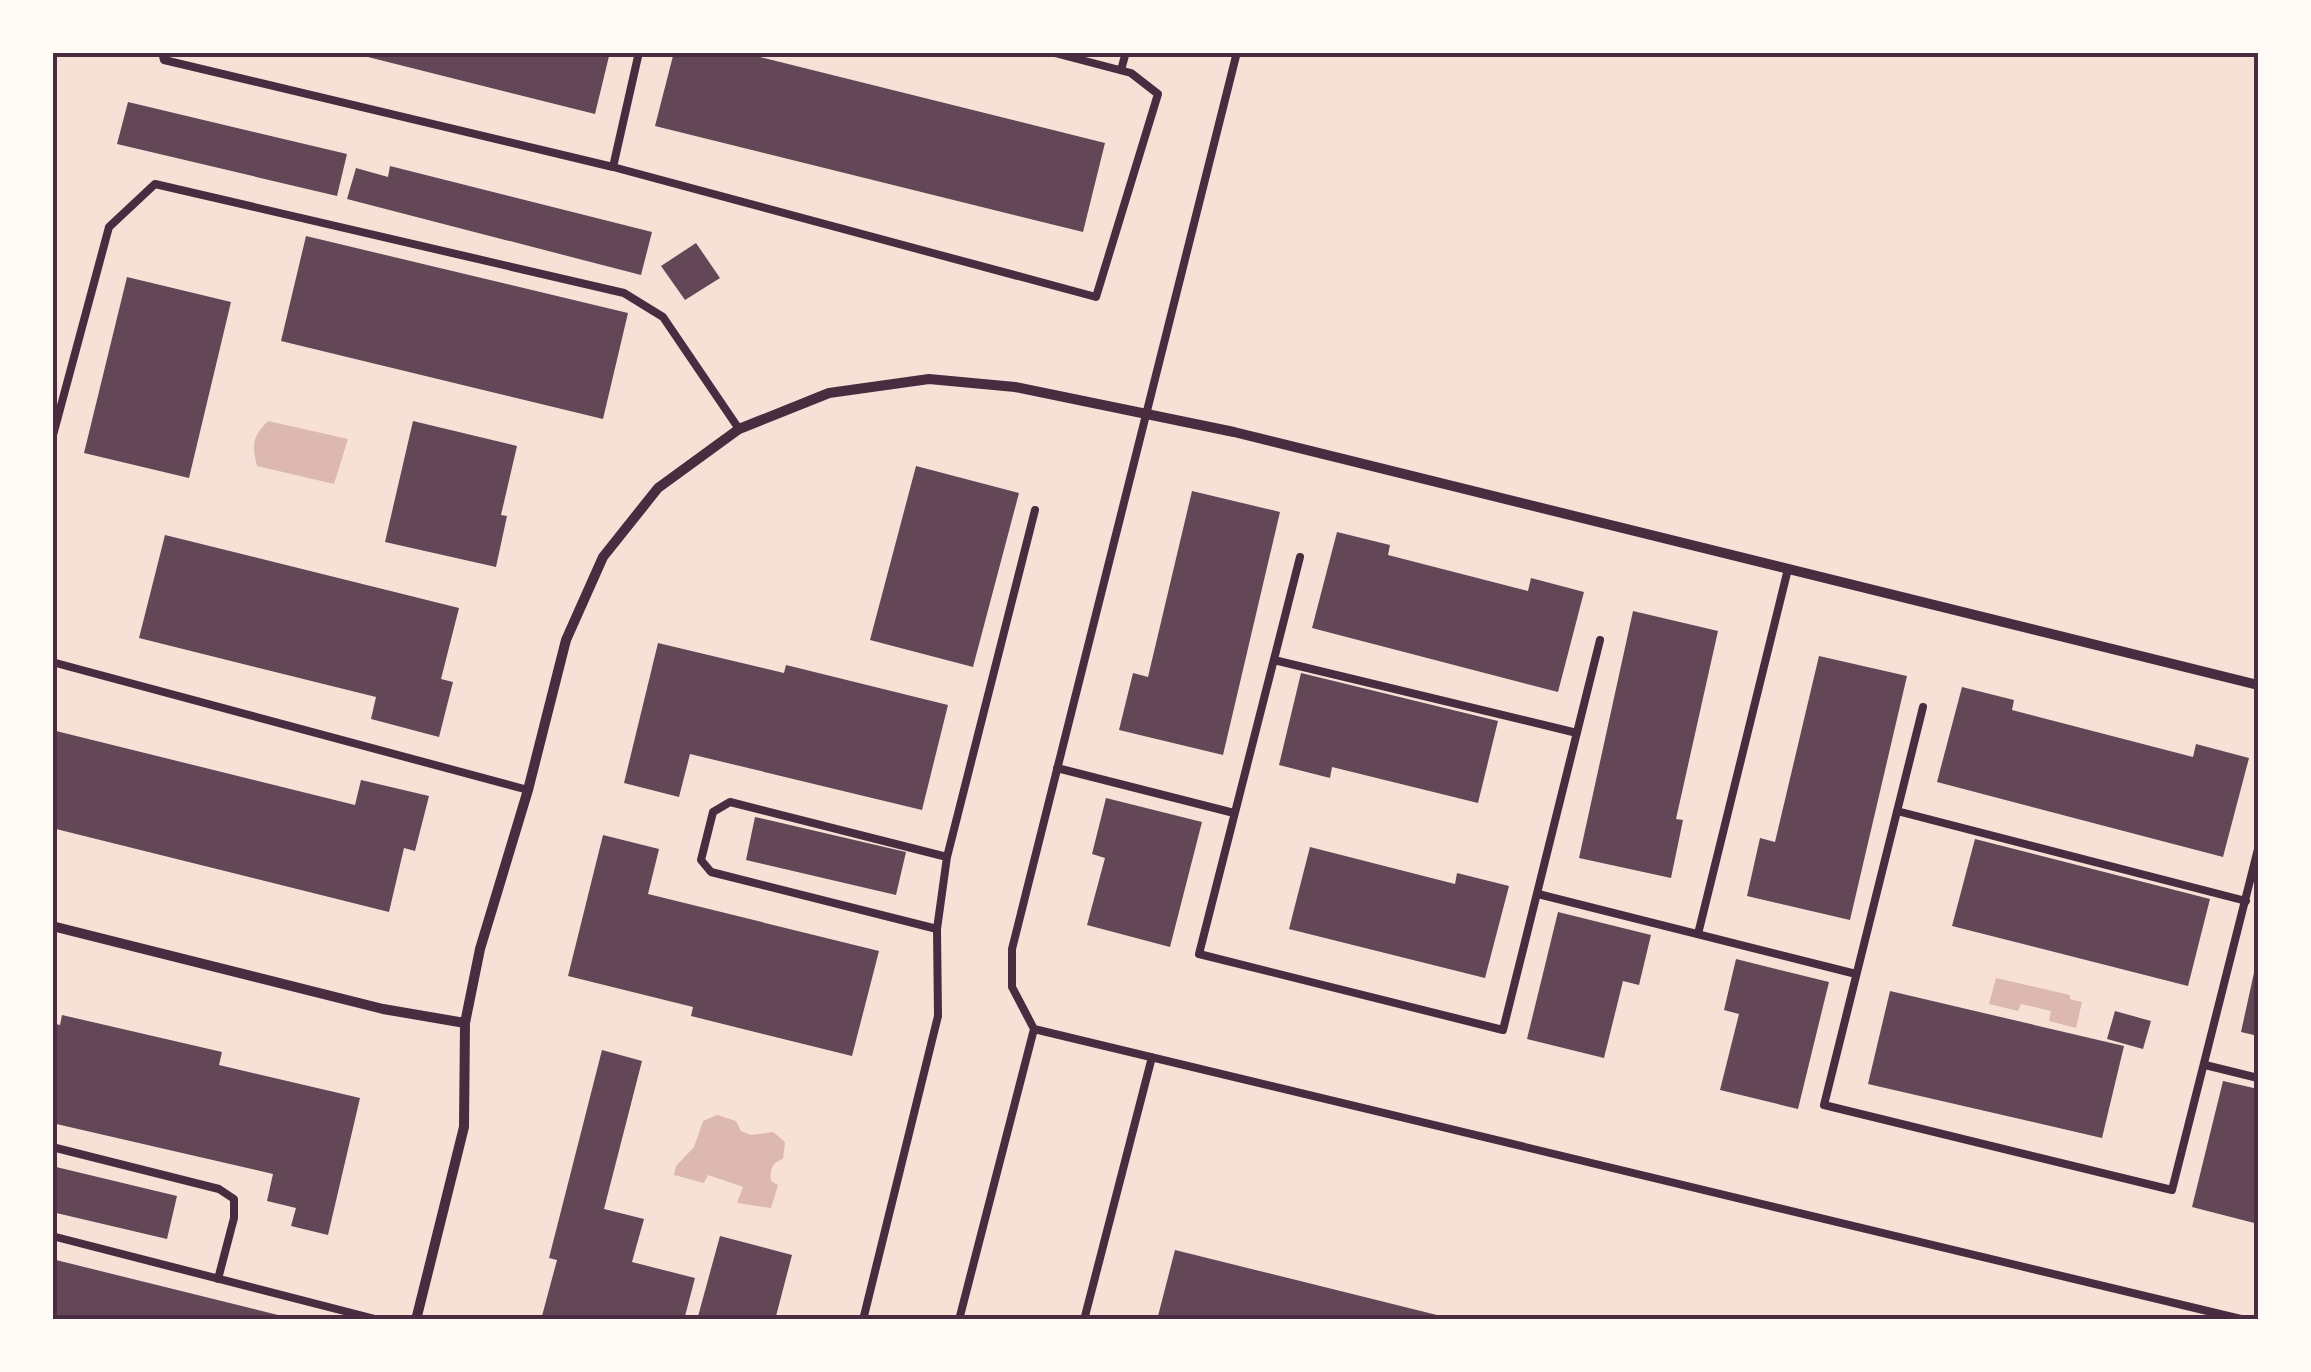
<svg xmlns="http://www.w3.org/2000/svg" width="2311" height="1372" viewBox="0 0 2311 1372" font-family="Quicksand,sans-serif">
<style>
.water{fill:#dcb8b0}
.building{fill:#644757}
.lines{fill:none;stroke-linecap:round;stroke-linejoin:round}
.service{stroke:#4a2c40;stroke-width:8}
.minor{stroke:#4a2c40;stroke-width:10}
.neatline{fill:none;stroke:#4a2c40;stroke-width:4}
</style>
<rect width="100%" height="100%" fill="#f7e1d7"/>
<!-- water -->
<path class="water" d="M268,421L348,439L334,484L257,466C252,445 252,437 268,421Z
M1996,978L2070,995V999L2082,1002L2076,1028L2049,1021L2051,1011L2021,1004L2018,1011L1989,1004Z
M717,1115L736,1121L741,1131L751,1135L773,1132L785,1142L783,1159C771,1163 770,1170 771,1181L778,1185L771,1208L737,1203L743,1187L708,1175L704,1183L674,1175L676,1166L694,1147L703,1121Z"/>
<!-- building -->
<path class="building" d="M348,52H610L595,114Z
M674,52H740L1105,143L1083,232L655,126Z
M128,102L347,154L337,196L117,144Z
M390,166L652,232L641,275L347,199L356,168L388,177Z
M306,236L628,313L603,419L281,341Z
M696,243L720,278L685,300L661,266Z
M127,277L231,302L189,478L84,453Z
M413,421L517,446L501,515L507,516L496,567L385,542Z
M916,466L1019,493L973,667L870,640Z
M1192,491L1280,512L1223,755L1119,730L1133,673L1148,677Z
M1337,532L1390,545L1388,555L1528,591L1531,578L1584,592L1558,692L1312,628Z
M165,535L459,608L441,679L453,682L439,737L371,719L376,697L139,638Z
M1633,611L1718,631L1676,819L1683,820L1671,878L1579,858Z
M658,643L784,673L786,665L948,705L922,810L690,754L679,797L624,783Z
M1819,656L1907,676L1850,920L1747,896L1760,838L1775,842Z
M1301,673L1498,721L1478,803L1332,767L1330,778L1279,765Z
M1962,687L2014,700L2012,710L2193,757L2196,744L2249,758L2223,857L1937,782Z
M52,730L355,805L361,780L429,796L415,851L404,848L389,912L52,828Z
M1106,798L1202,822L1170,947L1087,925L1105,858L1092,854Z
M755,817L906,852L896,895L746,860Z
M603,835L659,849L648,894L879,951L852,1056L691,1016L693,1007L568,976Z
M1975,839L2210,899L2188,986L1952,926Z
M1310,847L1455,884L1457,873L1509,886L1485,978L1289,929Z
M1558,912L1651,935L1639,985L1623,981L1604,1058L1527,1039Z
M1736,959L1829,982L1798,1109L1720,1090L1739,1014L1724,1010Z
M2257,959H2258V1036L2241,1032Z
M1890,991L2124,1046L2102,1138L1868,1084Z
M2115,1011L2151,1021L2143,1049L2107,1039Z
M62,1015L222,1052L219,1065L360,1098L328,1235L291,1226L296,1208L267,1201L273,1174L52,1123V1023L60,1025Z
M602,1050L642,1061L604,1209L644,1219L632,1262L695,1278L684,1320H554L542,1316L557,1260L549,1258Z
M2223,1081L2258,1089V1224L2192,1207Z
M52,1166L177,1196L167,1239L52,1212Z
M720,1236L792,1255L775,1320H697Z
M1175,1250L1449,1318V1320H1157Z
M52,1259L290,1318L289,1320H52Z"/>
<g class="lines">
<!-- service -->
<path class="service" d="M162,52L164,60L613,167L639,52
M1121,70L1126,52
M613,167L1096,297L1158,94L1131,73L1051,52
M52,439L109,227L155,184L624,293L663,317L739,429
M1300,557L1199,954L1503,1030L1600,640
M1274,660L1577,733
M52,662L528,790
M1923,707L1824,1105L2172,1190L2258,849
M1057,768L1234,813
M1897,811L2246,901
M1538,894L1856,974
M937,929L711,872L701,860L713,812L730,802L947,857
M1698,934L1788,569
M1034,1029L2245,1320
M2205,1065L2258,1078
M52,1147L219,1189L234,1199V1218L218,1279
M52,1236L379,1320
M863,1320L938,1016L937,929L947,857L1035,510
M959,1320L1034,1029L1012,987V949L1237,52
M1084,1320L1152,1057"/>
<!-- minor -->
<path class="minor" d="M52,926L383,1009L465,1023
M416,1320L464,1127L465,1023L480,949L528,790L566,640L603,557L658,488L739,429L829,393L929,379L1015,387L1234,432L2258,685"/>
</g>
<!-- border -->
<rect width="2311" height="1372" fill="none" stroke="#fffaf5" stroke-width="110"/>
<rect x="55" y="55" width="2201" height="1262" class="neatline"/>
</svg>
